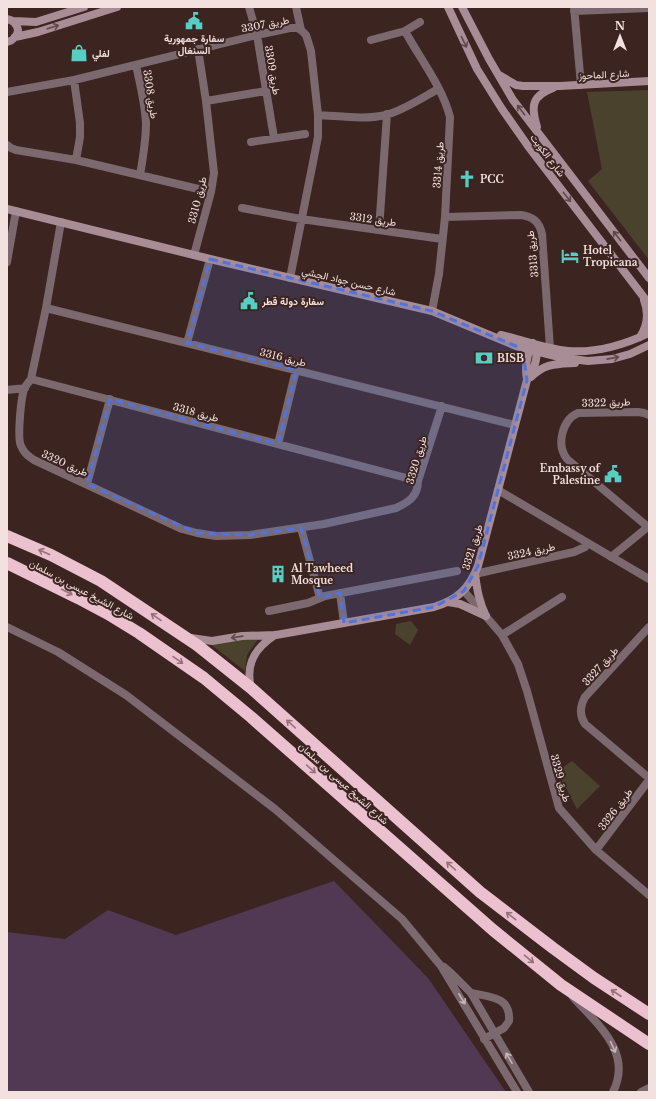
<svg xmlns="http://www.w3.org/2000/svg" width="656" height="1099" viewBox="0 0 656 1099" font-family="'Libre Baskerville',Vazirmatn,serif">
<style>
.green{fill:#4a422c}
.water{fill:#513953}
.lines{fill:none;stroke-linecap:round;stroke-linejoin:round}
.street{stroke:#7b696f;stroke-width:8}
.secondary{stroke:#a88c96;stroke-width:8}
.highway{stroke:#ebc0cf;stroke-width:12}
.oneway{stroke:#62484a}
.oneway2{stroke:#947278}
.oneway3{stroke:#c8b7b8}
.marked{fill:#5273da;fill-opacity:0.2;stroke:#5273da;stroke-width:3;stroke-dasharray:8 5;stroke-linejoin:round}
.labels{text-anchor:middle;stroke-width:4;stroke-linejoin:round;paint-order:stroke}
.street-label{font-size:10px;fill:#f2e1df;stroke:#3c2421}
.poi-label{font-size:10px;font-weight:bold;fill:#f2e1df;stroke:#3c2421;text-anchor:start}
</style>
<rect width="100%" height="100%" fill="#3c2421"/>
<!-- green -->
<path class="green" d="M649,90V260L588,181L602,169L587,92Z
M411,621L418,630L410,645L395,634L396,624Z
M263,632L247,655L245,671L209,643Z
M572,761L600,786L577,809L557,771Z"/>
<!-- water -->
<path class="water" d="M334,881L428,978L506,1092H7V932L65,939L108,910L176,935Z"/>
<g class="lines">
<!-- street -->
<path class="street" d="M249,7L257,35L274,138
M296,7L301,30
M574,7L581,85
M574,11L649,8
M405,31C420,59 442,86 450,117L445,217L439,274L432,311
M371,40L405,31L420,22
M136,65C140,84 145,103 146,123C146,140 143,158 140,175
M74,80L80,123V137L76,160
M7,92L74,80L257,35L290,28H297L301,30L306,35L311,51L318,115V137L290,278
M206,101L266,91
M318,115C340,116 364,120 386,115C404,110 422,98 438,89
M251,142L305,134
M7,145L11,148L16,150L76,160L211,192
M242,208L301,219L442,239
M445,217L521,215C533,217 539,221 542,234L550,348L549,353
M61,222L46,308L31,379C29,382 27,384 25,387C21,395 17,438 21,446C24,453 28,456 34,460L182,529L197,533L216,536L250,535L324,524L396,508C409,502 418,496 418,481L442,406
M379,230L387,114
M194,255L211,192L214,173L206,101L198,49
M7,262L16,211
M46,308L515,425
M187,343L210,259
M31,379L418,481
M7,390L25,388
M278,444L296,370
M87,484L110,399
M498,490L649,579
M648,527L567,459C556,445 562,420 578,413L638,412L644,413L649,415
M301,528L320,598
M611,557L649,526
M475,574L574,552L585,547L588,543
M464,591L502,635L518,664L527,691L559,808L596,850L649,895
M340,593L344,623
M269,611L308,603L325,596L457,571
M7,627L58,652L126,695L275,809L402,919L441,966L517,1092
M649,627L585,697C580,706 579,715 585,724L649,778
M502,635L562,597
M596,850L649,780
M444,967L452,974L471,993L529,1092
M471,993C489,997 511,996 509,1021L504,1028L484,1039
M573,997C597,1024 633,1052 613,1092
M641,1092L649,1088"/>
<!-- secondary -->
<path class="secondary" d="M448,7L477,69L502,109L528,146L649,304
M462,7L489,59L513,100L649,278
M7,19C13,20 17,24 18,30C17,37 14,40 7,42
M13,21L36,22L84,7
M15,37L38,32L117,7
M499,75L516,85L523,86H560L649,81
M537,127C531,107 531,96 553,88
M7,209L210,259L432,311L516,346L563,358L588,361L612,359L630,354L649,345
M501,335C523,340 546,349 568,351C596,353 624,345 649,333
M640,337C648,325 649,313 644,300
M531,377C545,363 557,364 575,363
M527,379C525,370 526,353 533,346
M475,574C477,589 479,602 486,616
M448,602L460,604L486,616
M191,638L212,641L242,636L276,635L434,607C457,600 469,589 478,566L527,380C534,371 541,352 533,343
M251,688C245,664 255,648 275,635"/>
<!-- highway -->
<path class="highway" d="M7,536L51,555L101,581L197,645L251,688L480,892L553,948L594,978L649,1014
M7,563L78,598L108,614L139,633L204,678L251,717L493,930L561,985L649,1044"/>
</g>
<!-- one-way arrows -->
<defs><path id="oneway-shaft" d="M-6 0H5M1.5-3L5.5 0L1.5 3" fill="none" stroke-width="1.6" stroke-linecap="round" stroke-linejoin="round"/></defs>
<g class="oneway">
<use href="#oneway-shaft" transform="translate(53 27) rotate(-18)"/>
<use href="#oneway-shaft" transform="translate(464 42) rotate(64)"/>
<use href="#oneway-shaft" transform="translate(521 110) rotate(-127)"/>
<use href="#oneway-shaft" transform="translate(567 197) rotate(52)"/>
<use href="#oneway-shaft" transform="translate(617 236) rotate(-127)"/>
<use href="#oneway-shaft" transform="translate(613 358) rotate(-11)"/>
<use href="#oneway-shaft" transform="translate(237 637) rotate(172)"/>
</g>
<g class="oneway2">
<use href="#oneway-shaft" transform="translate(44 552) rotate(-156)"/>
<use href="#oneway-shaft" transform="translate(67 592) rotate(27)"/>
<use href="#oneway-shaft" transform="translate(156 617) rotate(-145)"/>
<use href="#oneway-shaft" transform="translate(178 660) rotate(35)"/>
<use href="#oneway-shaft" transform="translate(291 724) rotate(-138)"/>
<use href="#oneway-shaft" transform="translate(311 769) rotate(42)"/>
<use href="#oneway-shaft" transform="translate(451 866) rotate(-138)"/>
<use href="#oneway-shaft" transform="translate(511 916) rotate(-142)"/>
<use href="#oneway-shaft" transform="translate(529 959) rotate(39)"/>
<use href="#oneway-shaft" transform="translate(616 993) rotate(-147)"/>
</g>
<g class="oneway3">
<use href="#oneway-shaft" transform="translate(462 999) rotate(59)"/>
<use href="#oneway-shaft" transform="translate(613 1047) rotate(65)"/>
<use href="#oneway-shaft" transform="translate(509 1058) rotate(-120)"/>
</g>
<!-- marked area -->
<path class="marked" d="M210,259L432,311L516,346L524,359L527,380L478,566L464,591L434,607L344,623L340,593L320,598L301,528L250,535L197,533L87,484L110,399L278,444L296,370L187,343Z"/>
<!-- icons -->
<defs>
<g id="civic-bare" transform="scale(1.38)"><path d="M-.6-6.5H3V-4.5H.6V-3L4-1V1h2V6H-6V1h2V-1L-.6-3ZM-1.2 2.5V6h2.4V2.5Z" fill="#56cec3" stroke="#3c2421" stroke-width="2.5" paint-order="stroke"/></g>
<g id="shop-bare" transform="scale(1.38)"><path d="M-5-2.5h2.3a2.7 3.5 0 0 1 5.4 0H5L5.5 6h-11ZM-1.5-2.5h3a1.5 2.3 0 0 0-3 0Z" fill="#56cec3" stroke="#3c2421" stroke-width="2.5" paint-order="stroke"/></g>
<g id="church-bare" transform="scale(1.38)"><path d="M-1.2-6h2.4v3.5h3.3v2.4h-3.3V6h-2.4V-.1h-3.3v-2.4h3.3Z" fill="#56cec3" stroke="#3c2421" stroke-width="2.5" paint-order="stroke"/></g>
<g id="hotel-bare" transform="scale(1.38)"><path d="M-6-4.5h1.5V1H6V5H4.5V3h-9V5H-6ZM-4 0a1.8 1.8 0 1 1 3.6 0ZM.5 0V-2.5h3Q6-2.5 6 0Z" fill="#56cec3" stroke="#3c2421" stroke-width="2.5" paint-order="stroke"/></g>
<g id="bank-bare" transform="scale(1.38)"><path d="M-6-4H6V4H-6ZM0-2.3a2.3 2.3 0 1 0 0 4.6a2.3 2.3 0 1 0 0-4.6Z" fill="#56cec3" stroke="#3c2421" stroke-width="2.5" paint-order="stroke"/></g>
<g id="building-bare" transform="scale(1.38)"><path d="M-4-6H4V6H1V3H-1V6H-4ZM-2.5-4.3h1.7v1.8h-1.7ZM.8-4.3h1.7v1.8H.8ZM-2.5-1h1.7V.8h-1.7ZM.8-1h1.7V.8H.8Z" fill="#56cec3" stroke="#3c2421" stroke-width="2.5" paint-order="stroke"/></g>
</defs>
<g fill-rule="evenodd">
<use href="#civic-bare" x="194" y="21"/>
<use href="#shop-bare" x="79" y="53"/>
<use href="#church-bare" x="467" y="179"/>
<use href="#hotel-bare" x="570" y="256"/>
<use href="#civic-bare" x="249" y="301"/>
<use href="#bank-bare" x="484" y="358"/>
<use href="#civic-bare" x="613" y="474"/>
<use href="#building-bare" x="278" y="574"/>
</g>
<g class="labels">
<!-- street labels -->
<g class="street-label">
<text transform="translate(265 24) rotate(-11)" y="4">طريق 3307</text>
<text transform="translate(273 70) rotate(80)" y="4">طريق 3309</text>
<text transform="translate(604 74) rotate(-3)" y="4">شارع الماحوز</text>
<text transform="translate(151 94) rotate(81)" y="4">طريق 3308</text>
<text transform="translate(548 155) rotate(53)" y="4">شارع الكويت</text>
<text transform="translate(438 165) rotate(-86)" y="4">طريق 3314</text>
<text transform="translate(197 200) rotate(-76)" y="4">طريق 3310</text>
<text transform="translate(373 219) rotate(8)" y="4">طريق 3312</text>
<text transform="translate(532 254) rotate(-96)" y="4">طريق 3313</text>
<text transform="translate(349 281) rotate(13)" y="4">شارع حسن جواد الجشي</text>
<text transform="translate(283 357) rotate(14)" y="4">طريق 3316</text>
<text transform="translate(606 402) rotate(-2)" y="4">طريق 3322</text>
<text transform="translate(196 412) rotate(15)" y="4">طريق 3318</text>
<text transform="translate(416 460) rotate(-74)" y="4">طريق 3320</text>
<text transform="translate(65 463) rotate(24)" y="4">طريق 3320</text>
<text transform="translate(472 547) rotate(-73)" y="4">طريق 3321</text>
<text transform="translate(531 551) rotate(-12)" y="4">طريق 3324</text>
<text transform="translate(82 589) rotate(28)" y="4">شارع الشيخ عيسى بن سلمان</text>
<text transform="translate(600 666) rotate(-48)" y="4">طريق 3327</text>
<text transform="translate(561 778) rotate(74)" y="4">طريق 3329</text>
<text transform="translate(344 783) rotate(42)" y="4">شارع الشيخ عيسى بن سلمان</text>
<text transform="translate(615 809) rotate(-53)" y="4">طريق 3326</text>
</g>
<!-- poi labels -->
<g class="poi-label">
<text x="194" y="42" text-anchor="middle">سفارة جمهورية<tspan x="194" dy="12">السنغال</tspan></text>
<text x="92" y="57">لفلي</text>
<text x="480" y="183">PCC</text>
<text x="583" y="254">Hotel<tspan x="583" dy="12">Tropicana</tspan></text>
<text x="262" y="305">سفارة دولة قطر</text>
<text x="497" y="362">BISB</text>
<text x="600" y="472" text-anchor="end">Embassy of<tspan x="600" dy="12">Palestine</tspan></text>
<text x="291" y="572">Al Tawheed<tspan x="291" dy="12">Mosque</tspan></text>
</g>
</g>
<!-- border -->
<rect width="656" height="1099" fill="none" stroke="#f2e1df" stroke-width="16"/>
<!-- north arrow -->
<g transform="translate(620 36)" stroke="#3c2421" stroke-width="3" paint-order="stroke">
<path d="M0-3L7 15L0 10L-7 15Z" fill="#f2e1df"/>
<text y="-6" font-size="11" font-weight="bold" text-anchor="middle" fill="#f2e1df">N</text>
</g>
</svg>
